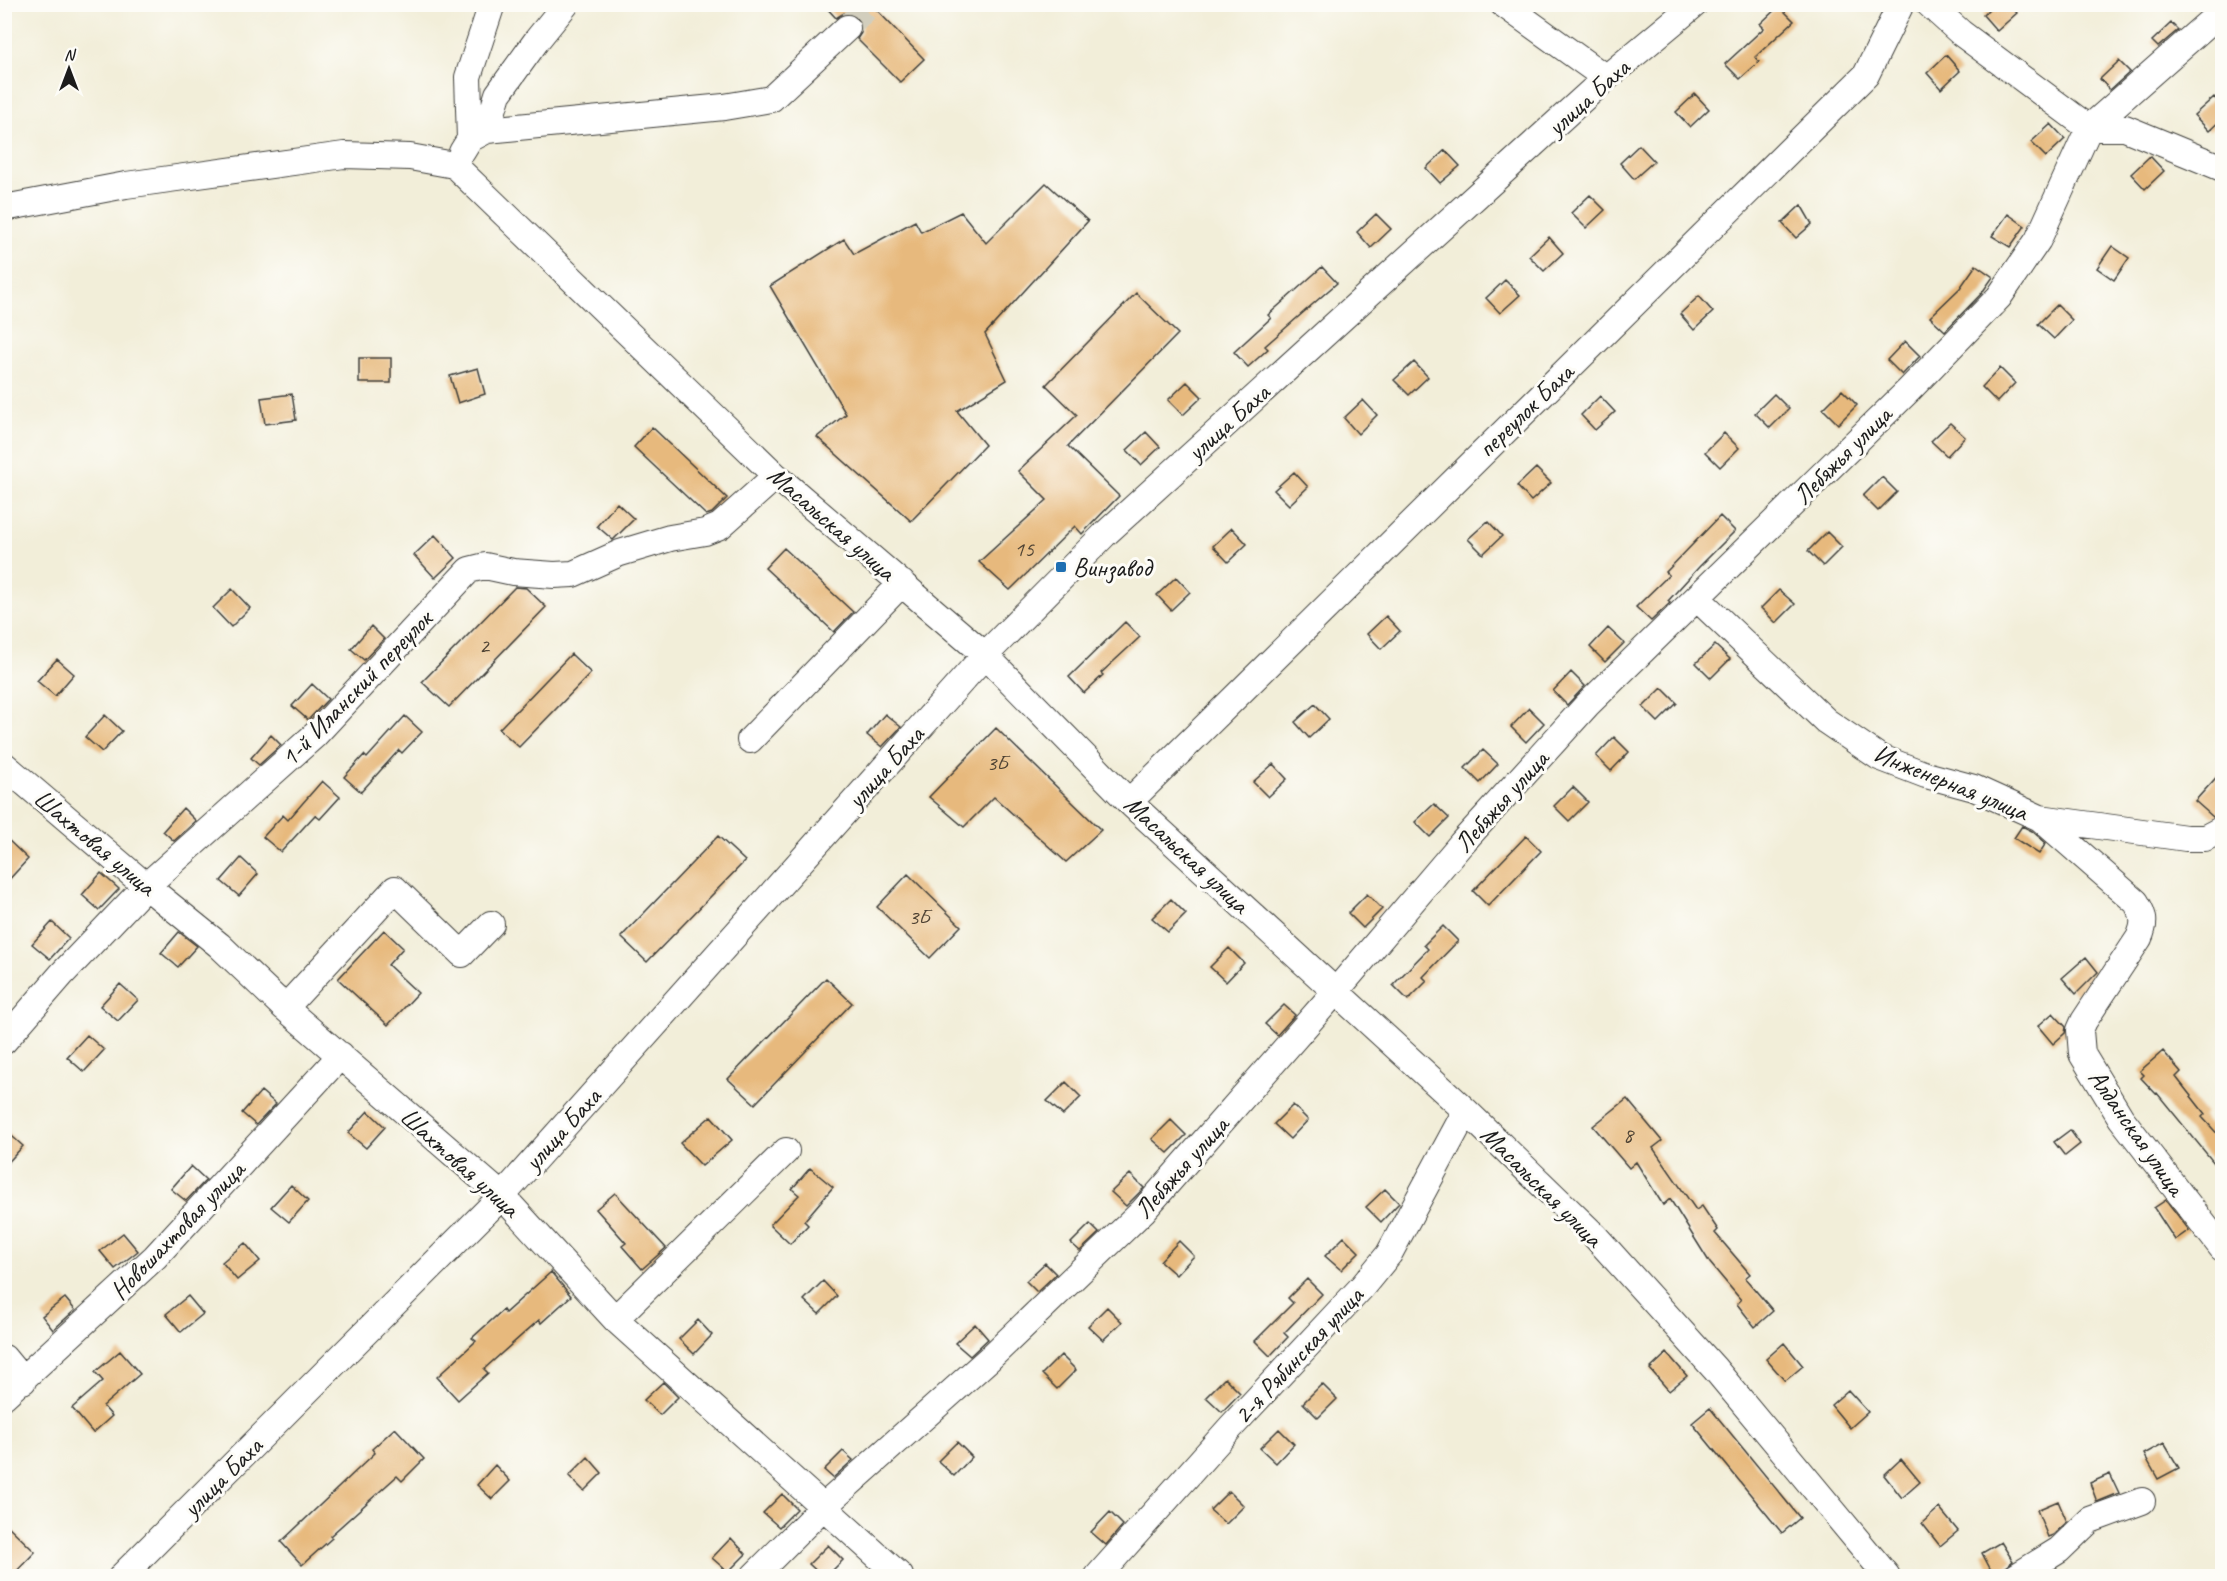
<svg xmlns="http://www.w3.org/2000/svg" width="2227" height="1581" viewBox="0 0 2227 1581" font-family="Caveat,sans-serif">
<style>
.building{fill:#e7b97d}
.lines{fill:none;stroke-linecap:round;stroke-linejoin:round}
.minor-tunnel{stroke:#d2cebd;stroke-width:26;stroke-dasharray:26 13;stroke-linecap:butt}
.minor-casing{stroke:#3c3c38;stroke-width:28}
.minor{stroke:#fff;stroke-width:26}
.poi-dot{fill:#1f6fb2;stroke:#fdfcf7;stroke-width:2}
.labels{text-anchor:middle;stroke-width:6;stroke-linejoin:round;paint-order:stroke}
.number-label{font-size:22px;fill:#4f4334}
.street-label{font-size:26px;fill:#1c1c1c;stroke:#fdfcf7}
.poi-label{font-size:26px;fill:#1c1c1c;stroke:#fdfcf7;text-anchor:start}
</style>
<rect width="100%" height="100%" fill="#fdfcf7"/>
<filter id="ink" filterUnits="userSpaceOnUse"><feTurbulence type="fractalNoise" baseFrequency=".0167" numOctaves="2"/><feDisplacementMap in="SourceGraphic" scale="12" xChannelSelector="R" yChannelSelector="G"/><feConvolveMatrix kernelMatrix="1 2 1 2 8 2 1 2 1" color-interpolation-filters="sRGB"/></filter>
<filter id="wash" filterUnits="userSpaceOnUse"><feTurbulence type="fractalNoise" baseFrequency=".008" numOctaves="4" result="noise"/><feDisplacementMap in="SourceGraphic" scale="24" xChannelSelector="R" yChannelSelector="G"/><feGaussianBlur stdDeviation="1.35" result="paint"/><feColorMatrix in="noise" values="0 0 0 0 0 0 0 0 0 0 0 0 0 0 0 0 0 1.4 0 .05"/><feComposite in="paint" operator="in"/></filter>
<g filter="url(#wash)">
<rect width="100%" height="100%" fill="#f2eed9"/>
<g id="blocks">
<!-- building -->
<path class="building" d="M823,4H871L924,59L900,82L857,39L861,33L862,25L858,17L852,14L844,13L836,18Z
M1994,4H2009L2017,13L1997,31L1983,15Z
M1779,6L1794,21L1755,57L1759,62L1740,79L1725,64L1764,28L1760,24Z
M2171,23L2178,30L2158,47L2152,41Z
M1946,55L1960,71L1941,89L1927,73Z
M2119,61L2130,72L2110,90L2100,79Z
M1695,94L1709,109L1690,127L1676,112Z
M2214,97L2223,107V118L2209,131L2194,115Z
M2051,124L2065,139L2046,157L2031,142Z
M1639,145L1654,161L1634,179L1620,163Z
M1445,150L1460,166L1440,183L1426,168Z
M2150,156L2164,171L2145,189L2131,174Z
M1046,183L1088,221L985,334L1007,380L957,411L985,445L911,521L817,437L846,414L770,286L844,239L854,254L915,221L921,232L961,212L986,243Z
M1590,195L1605,210L1586,228L1571,213Z
M1801,205L1812,224L1796,238L1782,223Z
M1376,214L1391,229L1371,248L1357,232Z
M2008,214L2025,226L2010,247L1992,236Z
M1549,237L1563,253L1544,271L1529,256Z
M2112,246L2129,258L2114,280L2097,268Z
M1976,265L1993,277L1981,294L1945,331L1930,317L1960,288Z
M1322,267L1337,283L1265,346L1268,349L1248,367L1234,352L1271,318L1268,315Z
M1505,280L1520,295L1500,313L1486,298Z
M1136,293L1178,334L1068,446L1119,496L1082,534L1075,526L1010,590L979,562L1047,500L1018,471L1077,415L1046,385Z
M1699,296L1713,312L1694,330L1680,314Z
M2057,305L2072,320L2054,339L2038,324Z
M1905,341L1920,356L1902,375L1887,360Z
M359,358H391V383H359Z
M1414,362L1428,377L1409,395L1394,380Z
M478,368L485,394L458,403L450,376Z
M2000,368L2015,383L1997,402L1982,387Z
M1187,382L1202,397L1183,415L1168,400Z
M1842,390L1857,405L1838,424L1823,409Z
M292,394L296,420L265,424L261,398Z
M1774,394L1789,409L1770,428L1755,413Z
M1600,396L1615,412L1595,430L1581,415Z
M1363,400L1377,415L1358,434L1344,418Z
M1950,423L1965,437L1947,456L1931,441Z
M652,427L727,498L712,513L706,515L634,447Z
M1146,432L1160,447L1141,465L1127,450Z
M1724,433L1739,448L1720,467L1705,452Z
M1536,468L1551,483L1531,501L1517,486Z
M1294,472L1308,487L1289,505L1274,490Z
M1882,477L1897,492L1878,511L1863,496Z
M617,503L634,519L613,540L597,526Z
M1720,516L1735,531L1699,567L1668,601L1670,603L1651,621L1636,607L1669,575L1666,572Z
M1488,521L1502,536L1483,554L1468,539Z
M1232,528L1247,544L1228,562L1213,546Z
M1827,532L1842,547L1823,566L1808,551Z
M435,535L456,558L435,578L414,555Z
M784,548L853,612L834,632L765,568Z
M1176,577L1190,592L1171,610L1157,595Z
M515,587L526,588L546,607L449,707L422,682Z
M232,589L250,608L231,627L213,608Z
M1779,590L1795,604L1776,623L1761,608Z
M1386,616L1400,631L1381,649L1367,634Z
M1125,622L1140,637L1101,673L1103,675L1084,693L1069,677Z
M371,626L384,639L364,660L351,649Z
M1608,628L1624,643L1605,662L1590,647Z
M1715,645L1730,659L1711,678L1696,663Z
M571,654L591,673L519,747L499,729Z
M57,659L74,674L55,696L37,681Z
M1571,672L1585,686L1567,705L1553,691Z
M312,684L328,699L308,720L292,706Z
M1662,688L1677,703L1658,722L1643,707Z
M1315,704L1329,719L1309,738L1295,722Z
M1529,708L1544,723L1526,742L1511,727Z
M885,714L901,727L882,747L867,735Z
M105,715L122,731L102,752L85,737Z
M405,716L422,732L402,753L399,750L361,792L344,777L364,755L367,758Z
M996,728L1101,830L1066,862L994,797L964,827L929,797Z
M271,735L281,745L259,765L251,758Z
M1614,737L1629,752L1611,771L1596,756Z
M1483,750L1498,764L1480,783L1465,768Z
M1273,764L1287,779L1268,797L1253,782Z
M2223,770V814L2213,817L2195,801Z
M322,781L340,797L320,819L315,815L281,852L263,837L283,815L288,820Z
M1573,787L1588,802L1569,821L1554,806Z
M1434,804L1449,818L1430,837L1415,822Z
M183,808L196,821L174,841L163,831Z
M2022,826L2032,831L2046,843L2039,854L2014,838Z
M4,836L28,859L4,885Z
M718,836L745,861L647,962L621,937Z
M1526,836L1541,851L1488,906L1473,891Z
M241,858L258,874L239,896L221,881Z
M101,873L119,889L99,910L82,895Z
M908,874L961,926L930,958L877,907Z
M1367,894L1382,909L1363,928L1348,913Z
M1171,899L1186,914L1168,932L1152,918Z
M52,922L69,938L50,959L32,944Z
M1443,926L1458,941L1423,977L1427,981L1408,1000L1393,985L1428,949L1424,945Z
M384,930L403,948L388,965L418,993L388,1025L338,979Z
M179,932L197,946L178,967L161,953Z
M1229,948L1244,963L1226,982L1210,967Z
M2086,957L2098,972L2076,994L2062,978Z
M826,978L852,1003L755,1104L728,1079Z
M120,984L138,1000L118,1021L100,1006Z
M1284,1005L1295,1015L1277,1035L1265,1024Z
M2053,1013L2066,1027L2065,1033L2053,1044L2038,1026Z
M87,1035L104,1050L84,1072L67,1057Z
M2163,1051L2181,1072L2176,1077L2205,1114L2202,1117L2223,1140V1174L2157,1093L2156,1094L2141,1078L2144,1075L2140,1071Z
M1066,1082L1081,1097L1063,1115L1047,1101Z
M261,1091L276,1104L256,1125L242,1113Z
M1627,1099L1662,1141L1653,1148L1696,1210L1702,1206L1718,1230L1715,1233L1750,1274L1745,1278L1773,1311L1755,1327L1737,1304L1741,1300L1710,1263L1670,1199L1663,1205L1636,1162L1629,1168L1593,1126Z
M1293,1105L1308,1120L1290,1139L1274,1124Z
M368,1111L385,1127L366,1148L348,1133Z
M711,1116L732,1140L702,1166L680,1143Z
M1171,1120L1186,1135L1168,1153L1152,1139Z
M4,1129L23,1146L4,1167Z
M2070,1130L2080,1144L2065,1156L2054,1142Z
M191,1166L206,1180L186,1201L171,1189Z
M810,1168L833,1187L804,1221L808,1225L790,1244L770,1225L799,1195L792,1189Z
M1130,1174L1144,1188L1126,1206L1111,1192Z
M291,1185L308,1201L289,1222L271,1207Z
M1385,1189L1399,1203L1381,1222L1366,1207Z
M615,1193L666,1248L642,1269L622,1246L626,1243L596,1209Z
M2166,1200L2189,1230L2175,1240L2154,1208Z
M1090,1224L1099,1233L1080,1251L1071,1243Z
M123,1233L138,1251L115,1269L100,1251Z
M1344,1237L1359,1252L1341,1270L1325,1256Z
M1179,1241L1194,1256L1176,1275L1160,1261Z
M245,1243L260,1261L237,1280L222,1262Z
M1045,1263L1056,1274L1037,1292L1026,1281Z
M551,1272L571,1296L541,1323L539,1320L484,1369L488,1373L458,1400L437,1377L476,1341L472,1338L503,1310L505,1313Z
M1307,1279L1322,1294L1284,1333L1288,1337L1270,1356L1255,1341L1293,1303L1288,1298Z
M823,1281L837,1296L819,1314L804,1300Z
M188,1296L203,1314L181,1332L166,1314Z
M65,1298L75,1310L53,1330L42,1316Z
M1107,1307L1122,1322L1103,1340L1088,1326Z
M698,1320L712,1335L694,1354L679,1339Z
M975,1324L988,1339L970,1356L955,1343Z
M1784,1343L1803,1366L1785,1381L1766,1359Z
M120,1351L140,1374L103,1406L112,1416L93,1433L72,1408L103,1381L95,1372Z
M1667,1353L1687,1376L1669,1391L1650,1369Z
M1061,1355L1076,1370L1057,1389L1042,1374Z
M1225,1378L1240,1393L1222,1412L1206,1397Z
M663,1382L678,1397L660,1415L644,1400Z
M1322,1384L1337,1399L1318,1418L1303,1403Z
M1848,1390L1868,1412L1850,1428L1831,1405Z
M1710,1408L1800,1518L1782,1533L1692,1423Z
M395,1428L424,1459L402,1481L397,1476L330,1536L332,1538L302,1565L281,1542L375,1453L372,1449Z
M1279,1429L1294,1444L1276,1463L1260,1448Z
M957,1442L972,1457L954,1476L938,1461Z
M2164,1443L2179,1468L2158,1479L2144,1454Z
M843,1451L853,1460L833,1478L824,1470Z
M588,1457L602,1473L584,1491L569,1476Z
M1901,1459L1920,1482L1902,1498L1884,1475Z
M495,1465L510,1481L492,1499L477,1485Z
M2110,1474L2119,1493L2097,1502L2090,1483Z
M1229,1491L1244,1506L1226,1524L1210,1510Z
M782,1494L797,1509L779,1527L763,1513Z
M2058,1501L2067,1522L2053,1535L2048,1537L2037,1510Z
M1939,1508L1958,1531L1940,1546L1922,1523Z
M1110,1512L1123,1525L1106,1545L1091,1532Z
M4,1522L35,1552L12,1576L4,1568Z
M731,1538L746,1554L728,1572L712,1558Z
M2001,1542L2013,1561L2004,1568L2002,1575L1994,1576L1982,1553Z
M828,1545L843,1560L827,1576H822L809,1564Z"/>
</g>
</g>
<g filter="url(#ink)">
<use href="#blocks" fill-opacity="0" stroke="#3c3c38" stroke-width="1.5"/>
<g class="lines">
<!-- minor-tunnel -->
<path class="minor-tunnel" d="M847,28L870,4"/>
<!-- minor casing -->
<g class="minor-casing">
<path id="minor" d="M1503,4L1606,78
M1929,4L1961,33L2089,128H2125L2222,168
M487,130L498,94L537,40L566,4
M470,139L487,130L724,107L771,99L847,28
M462,152L470,139L468,77L492,4
M454,165L776,476L985,655L1129,802L1466,1111L1594,1235L1715,1369L1887,1576
M4,208L126,185L344,155L410,157L454,165
M1697,598L1826,721L1879,757L1926,775L1974,788L2040,818L2186,838H2205L2222,829
M750,740L902,583
M4,765L146,886L219,945L285,1008L502,1196L615,1319L900,1576
M1129,802L1866,75L1901,4
M2040,818L2136,902C2144,915 2146,923 2139,938L2084,1021L2080,1030L2082,1054L2121,1118L2222,1248
M285,1008L395,889L462,954L491,924
M4,1041L62,974L146,886L315,735L469,570L485,566L513,572L554,575L573,574L620,553L670,538L705,532L720,526L776,476
M615,1319L786,1151
M4,1358L23,1381
M4,1396L155,1257L341,1055
M122,1576L502,1196L985,655L1104,535L1606,78L1695,4
M754,1576L822,1508L990,1358L1143,1211L1336,991L1461,844L1587,705L1909,390L1999,297L2038,240L2089,128L2222,11
M1098,1576L1231,1427L1362,1287L1389,1254L1466,1111
M2017,1576L2059,1550L2090,1520L2142,1501"/>
</g>
<!-- minor -->
<use href="#minor" class="minor"/>
</g>
</g>
<!-- markers -->
<rect class="poi-dot" x="1055" y="561" width="12" height="12" rx="3"/>
<g class="labels">
<!-- number labels -->
<g class="number-label">
<text x="1024" y="556">15</text>
<text x="484" y="653">2</text>
<text x="997" y="770">3Б</text>
<text x="919" y="924">3Б</text>
<text x="1628" y="1142">8</text>
</g>
<!-- street labels -->
<g class="street-label">
<text transform="translate(1588 97) rotate(-42)" y="9">улица Баха</text>
<text transform="translate(1525 410) rotate(-44)" y="9">переулок Баха</text>
<text transform="translate(1228 422) rotate(-42)" y="9">улица Баха</text>
<text transform="translate(1842 455) rotate(-45)" y="9">Лебяжья улица</text>
<text transform="translate(832 523) rotate(41)" y="9">Масальская улица</text>
<text transform="translate(356 688) rotate(-46)" y="9">1-й Иланский переулок</text>
<text transform="translate(885 767) rotate(-48)" y="9">улица Баха</text>
<text transform="translate(1951 782) rotate(22)" y="9">Инженерная улица</text>
<text transform="translate(1501 801) rotate(-48)" y="9">Лебяжья улица</text>
<text transform="translate(95 842) rotate(40)" y="9">Шахтовая улица</text>
<text transform="translate(1187 854) rotate(43)" y="9">Масальская улица</text>
<text transform="translate(562 1129) rotate(-48)" y="9">улица Баха</text>
<text transform="translate(2137 1132) rotate(55)" y="9">Алданская улица</text>
<text transform="translate(460 1162) rotate(42)" y="9">Шахтовая улица</text>
<text transform="translate(1181 1167) rotate(-48)" y="9">Лебяжья улица</text>
<text transform="translate(1542 1186) rotate(45)" y="9">Масальская улица</text>
<text transform="translate(177 1230) rotate(-46)" y="9">Новошахтовая улица</text>
<text transform="translate(1298 1355) rotate(-47)" y="9">2-я Рябинская улица</text>
<text transform="translate(222 1477) rotate(-45)" y="9">улица Баха</text>
</g>
<!-- poi labels -->
<g class="poi-label">
<text x="1073" y="576">Винзавод</text>
</g>
</g>
<!-- margin -->
<rect width="2227" height="1581" fill="none" stroke="#fdfcf7" stroke-width="24"/>
<!-- north arrow -->
<g transform="translate(69 69)" stroke="#fdfcf7" stroke-width="4.5" paint-order="stroke">
<path d="M0-4.5L10 22L0 15L-10 22Z" fill="#1c1c1c"/>
<text y="-9" font-size="16" font-weight="bold" text-anchor="middle" fill="#1c1c1c">N</text>
</g>
</svg>
